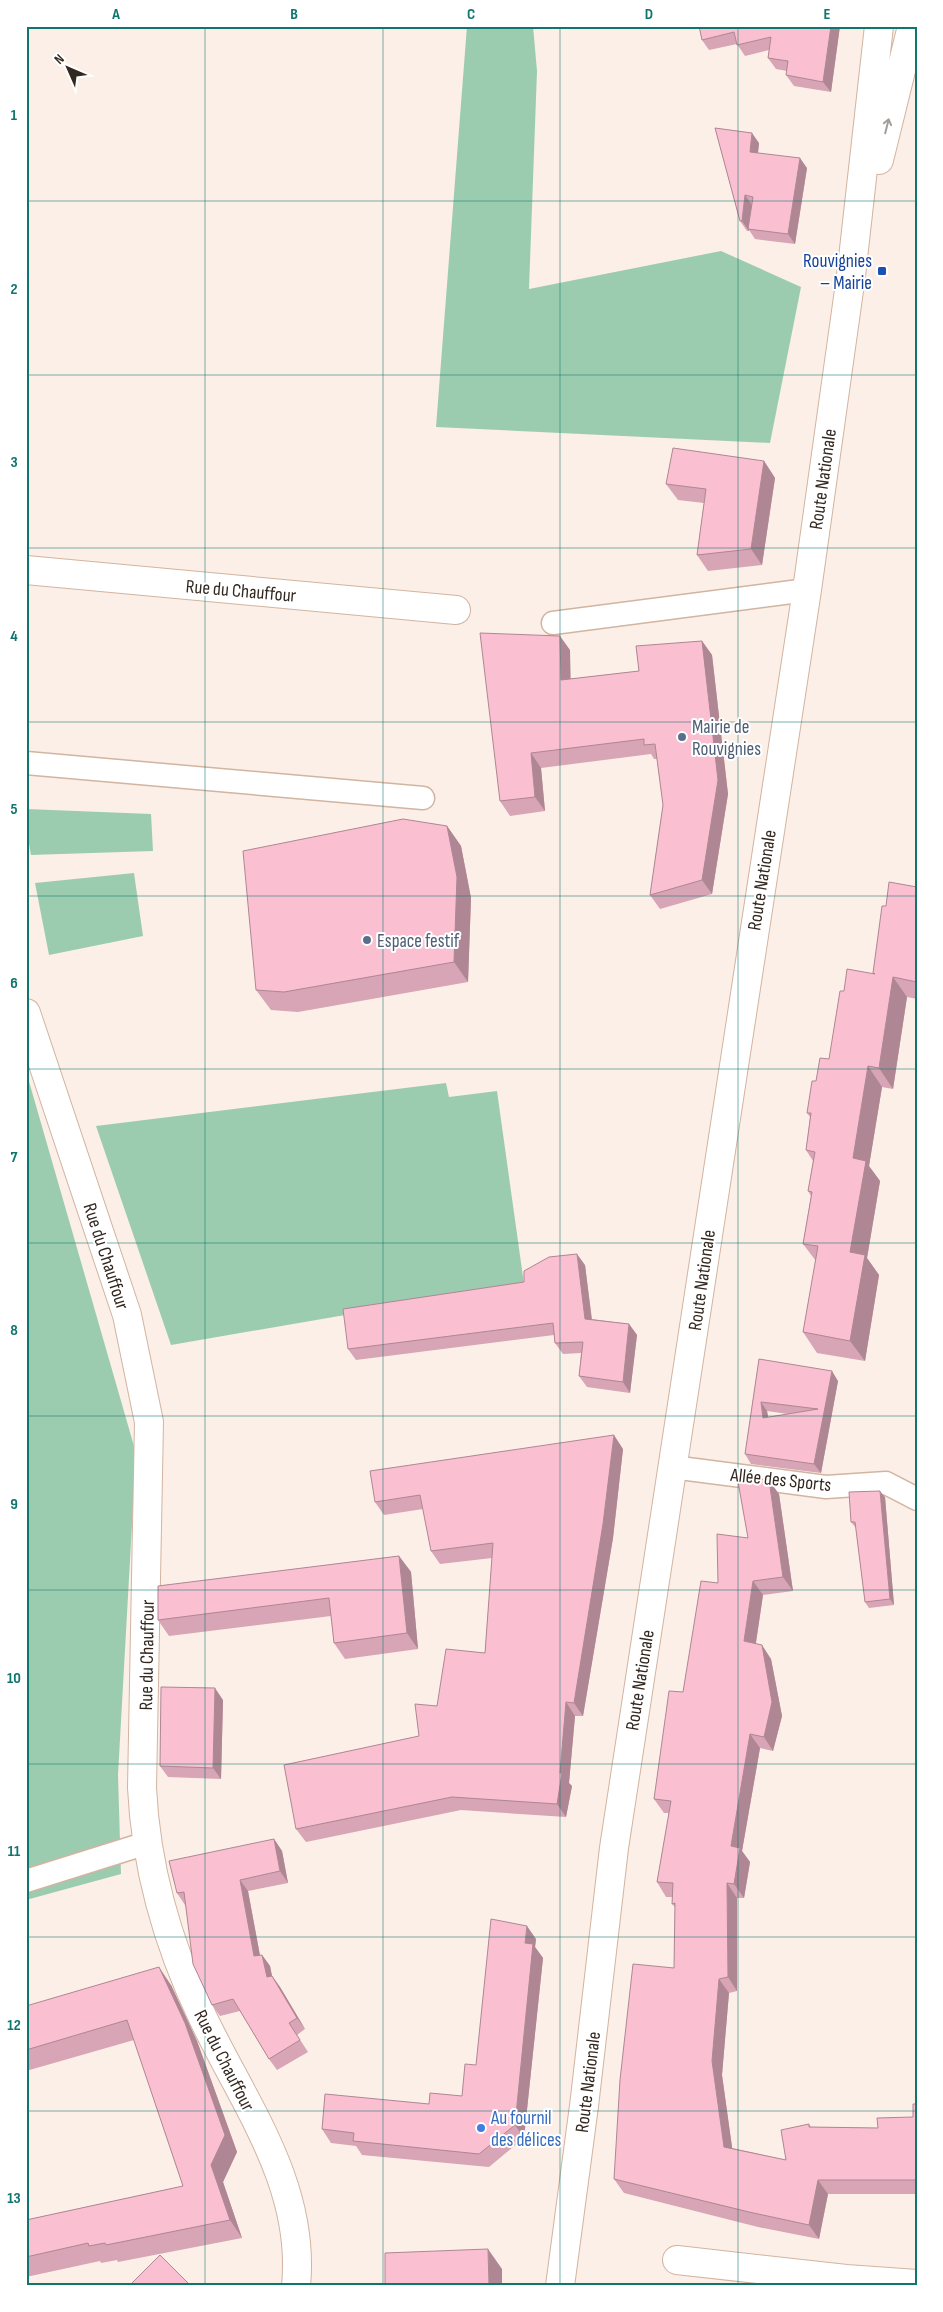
<svg xmlns="http://www.w3.org/2000/svg" width="943" height="2312" viewBox="0 0 943 2312" font-family="'Sofia Sans Condensed',sans-serif">
<style>
.green{fill:#9cccb0}
.lines{fill:none;stroke-linecap:round;stroke-linejoin:round}
.lane-casing{stroke:#d2b4a1;stroke-width:25}
.street-casing{stroke:#d2b4a1;stroke-width:30}
.secondary-casing{stroke:#d2b4a1;stroke-width:30}
.lane{stroke:#fff;stroke-width:22}
.street{stroke:#fff;stroke-width:28}
.secondary{stroke:#fff;stroke-width:28}
.wall{fill:#d7a5b5;fill-rule:evenodd}
.shaded-wall{fill:#af8693}
.building{fill:#fac0d2;stroke:#af8693;fill-rule:evenodd}
.oneway{stroke:#a39e9b}
.grid{fill:none;stroke:#0f766e;stroke-width:1;stroke-opacity:0.55}
.transit-dot{fill:#1a4fb4;stroke:#fff;stroke-width:2}
.service-dot{fill:#5c6f8a;stroke:#fff;stroke-width:2}
.shop-dot{fill:#3f7fe0;stroke:#fff;stroke-width:2}
.labels{text-anchor:middle;stroke-width:4;stroke-linejoin:round;paint-order:stroke}
.transit-label{font-size:19px;fill:#164399;stroke:#fff;text-anchor:end}
.street-label{font-size:19px;fill:#332820;stroke:#fff}
.service-label{font-size:19px;fill:#4e5e75;stroke:#fff;text-anchor:start}
.shop-label{font-size:19px;fill:#366cbe;stroke:#fff;text-anchor:start}
.neatline{fill:none;stroke:#0f766e;stroke-width:2}
.grid-label{font-size:16px;text-anchor:middle;font-weight:bold;fill:#0f766e}
</style>
<rect width="100%" height="100%" fill="#fcefe7"/>
<!-- green -->
<path class="green" d="M467,26H533L537,71L529,289L721,251L801,287L770,443L436,427Z
M26,809L151,814L153,851L31,855L26,827Z
M134,873L143,936L49,955L35,883Z
M26,1071L136,1453L118,1775L121,1874L26,1900Z
M446,1083L449,1097L497,1091L524,1284L171,1345L96,1126Z"/>
<g class="lines">
<!-- lane casing -->
<g class="lane-casing">
<path id="lane" d="M553,623L807,590
M26,763L423,798
M672,1467L826,1487L886,1483L917,1499
M26,1881L147,1843"/>
</g>
<!-- street casing -->
<g class="street-casing">
<path id="street" d="M26,570L456,610
M26,1013L127,1315L149,1422L142,1788C146,1869 168,1945 203,2018C244,2104 306,2185 296,2286
M677,2260L846,2279L917,2284"/>
</g>
<!-- secondary casing -->
<g class="secondary-casing">
<path id="secondary" d="M879,160L912,26
M560,2286L584,2106L614,1848L807,590L851,276L879,26"/>
</g>
<!-- lane -->
<use href="#lane" class="lane"/>
<!-- street -->
<use href="#street" class="street"/>
<!-- secondary -->
<use href="#secondary" class="secondary"/>
</g>
<!-- wall -->
<path class="wall" d="M699,26H840L831,92L794,86L786,75L787,71L776,69L768,58L769,50L745,56L737,44L709,50L702,40Z
M715,128L759,143L758,153L807,168L795,244L755,239L749,230V231H747L740,221Z
M764,461L775,478L762,565L708,571L697,555L704,503L678,500L666,484Z
M702,641L712,655L728,794L712,894L660,909L650,895L663,805L657,759H654L651,754L541,768L545,811L510,816L500,801L570,650V679L639,671Z
M447,826L461,846L471,898L468,982L298,1012L271,1010L256,990Z
M917,887V999L907,997L893,1089L882,1087L869,1166L880,1181L867,1258L879,1275L865,1361L817,1353L803,1332L816,1261L803,1244L811,1196L808,1191L813,1161L806,1150L810,1117L807,1113L816,1081L829,1059L844,991L873,974L886,906Z
M585,1265L592,1319L629,1324L637,1335L630,1393L587,1387L579,1376L581,1353L563,1354L555,1343L554,1335L356,1360L348,1349Z
M759,1359L838,1381L821,1473L751,1464L745,1454ZM767,1411L788,1414L768,1417Z
M623,1449L613,1538L583,1716H575L569,1783L572,1786L566,1817L461,1810L306,1842L296,1829L419,1736L437,1706L485,1653L492,1558L440,1564L431,1551L423,1509L384,1515L375,1502Z
M779,1494L793,1591L763,1595L756,1643L771,1659L782,1716L773,1751L760,1748L742,1851L750,1862L744,1898H737V1991L729,1993L722,2075L732,2148L786,2160L809,2124L811,2127L878,2128L913,2117L917,2104V2194H828L819,2239L758,2227L624,2193L614,2179L674,1968L675,1907L672,1904V1897H666L657,1882L669,1813H664L654,1799L683,1692L718,1583L748,1538Z
M885,1497L894,1605L869,1608L865,1602L856,1528L851,1522Z
M399,1556L411,1572L418,1649L345,1659L334,1643L331,1616L169,1636L158,1620Z
M223,1700L221,1779L168,1777L160,1766Z
M274,1839L282,1851L288,1883L248,1891L260,1955H262L270,1966L272,1976L280,1987L305,2029L297,2035L308,2052L277,2070L269,2059L240,2011L220,2016L212,2005L185,1905L177,1893Z
M536,1939L535,1947L543,1958L524,2138L489,2167L362,2155L356,2146L331,2143L322,2129L462,2096Z
M171,1985L197,2041L237,2152L223,2182L242,2238L118,2262L117,2260L101,2263L100,2261L26,2277V2220L183,2186L134,2040L26,2071V2006Z"/>
<!-- shaded-wall -->
<path class="shaded-wall" d="M831,26H840L831,92L823,82Z
M752,133L759,143L757,162L750,152Z
M800,158L807,168L795,244L788,234Z
M745,195L752,205L749,231L742,221Z
M764,461L775,478L762,565L751,549Z
M560,636L570,650L571,695L561,680Z
M702,641L712,655L728,794L712,894L702,880Z
M531,753L541,768L545,811L535,797Z
M447,826L461,846L471,898L468,982L454,962Z
M893,977L907,997L893,1089L879,1068Z
M868,1066L882,1087L869,1166L880,1181L867,1258L879,1275L865,1361L850,1341V1252L853,1158Z
M577,1254L585,1265L593,1330L585,1319Z
M629,1324L637,1335L630,1393L623,1382Z
M832,1371L838,1381L821,1473L814,1464Z
M761,1402L767,1411L770,1427L763,1418Z
M614,1435L623,1449L613,1538L583,1716L574,1703Z
M769,1480L779,1494L793,1591L783,1577Z
M880,1491L885,1497L894,1605L890,1599Z
M399,1556L411,1572L418,1649L407,1633Z
M753,1581L763,1595L754,1655L744,1641Z
M762,1645L771,1659L782,1716L773,1751L764,1737Z
M215,1688L223,1700L221,1779L213,1768Z
M566,1702L575,1716L569,1783L572,1786L566,1817L557,1804Z
M750,1734L760,1748L742,1851L750,1862L744,1898L734,1884L731,1846Z
M274,1839L282,1851L288,1883L280,1871Z
M240,1880L248,1891L262,1967L254,1956Z
M727,1883L737,1898V1991L728,1977Z
M527,1926L536,1939L535,1947L543,1958L524,2138L515,2125L525,1943Z
M262,1955L270,1966L272,1976L280,1987L305,2029L267,1977Z
M159,1967L171,1985L197,2041L237,2152L223,2182L242,2238L230,2220L211,2165Z
M719,1979L729,1993L722,2075L734,2161L724,2147L712,2061Z
M818,2180L828,2194L819,2239L809,2225Z
M488,2249L502,2269V2286H489Z"/>
<!-- building -->
<path class="building" d="M699,26H831L823,82L786,75L788,61L768,58L771,37L737,45L734,32L702,40Z
M715,128L752,133L750,152L800,158L788,234L748,229L753,197L745,195L742,221H740Z
M673,448L764,461L751,549L697,555L706,489L666,484Z
M480,633L560,636L561,680L639,671L636,646L702,641L718,780L702,880L650,895L663,805L655,744L644,745V739L531,753L535,797L500,801Z
M403,819L447,826L457,877L454,962L284,992L256,990L243,851Z
M889,882L917,887V982L893,977L879,1068L868,1066L853,1158L866,1161L850,1252L865,1255L850,1341L803,1332L818,1246L803,1244L812,1192L808,1191L815,1152L806,1150L811,1113H807L812,1081H816L820,1058L829,1059L840,991H844L847,969L875,974L873,973L882,906H886Z
M577,1254L585,1319L629,1324L623,1382L579,1376L583,1342L555,1343L553,1323L348,1349L343,1309L524,1282V1271L549,1257Z
M759,1359L832,1371L814,1464L745,1454ZM761,1402L818,1409L763,1418Z
M614,1435L603,1524L574,1703L566,1702L560,1773H562L557,1804L452,1797L296,1829L284,1765L419,1736L415,1704L437,1706L446,1649L485,1653L493,1543L431,1551L420,1495L375,1502L370,1471Z
M737,1476L769,1480L783,1577L753,1581L744,1641L762,1645L772,1702L764,1737L750,1734L731,1846L740,1848L734,1884L727,1883L728,1977L719,1979L712,2061L724,2147L786,2160L781,2130L809,2124V2127L878,2128L877,2118L913,2117V2104H917V2180H818L809,2225L749,2212L614,2179L620,2080L633,1964L674,1968L675,1903L672,1904L673,1883L657,1882L671,1801L654,1799L669,1691L683,1692L701,1581L718,1583L717,1534L748,1538Z
M880,1491L890,1599L865,1602L855,1522H851L849,1492Z
M399,1556L407,1633L334,1643L329,1598L158,1620V1586Z
M161,1687L215,1688L213,1768L160,1766Z
M274,1839L280,1871L240,1880L254,1956L262,1955L267,1977L272,1976L297,2018L289,2023L300,2040L269,2059L233,1999L212,2005L193,1964L184,1892L177,1893L169,1861Z
M491,1919L527,1926L525,1943L533,1944L515,2125L479,2154L353,2141L354,2133L322,2129L325,2094L429,2104L430,2093L462,2096L465,2064L476,2065Z
M159,1967L185,2023L225,2135L211,2165L230,2220L106,2245L105,2243L89,2246L88,2243L26,2257V2220L183,2186L127,2020L26,2050V2006Z
M488,2249L489,2286H385V2253Z
M160,2255L191,2286H129Z"/>
<!-- one-way arrows -->
<defs><path id="oneway-shaft" d="M-6 0H5M1.5-3L5.5 0L1.5 3" fill="none" stroke-width="1.6" stroke-linecap="round" stroke-linejoin="round" transform="scale(1.25)"/></defs>
<use class="oneway" href="#oneway-shaft" transform="translate(887 126) rotate(-76)"/>
<!-- grid -->
<path class="grid" d="M205,26V2286M383,26V2286M560,26V2286M738,26V2286M26,201H917M26,375H917M26,548H917M26,722H917M26,896H917M26,1069H917M26,1243H917M26,1416H917M26,1590H917M26,1764H917M26,1937H917M26,2111H917"/>
<!-- markers -->
<rect class="transit-dot" x="877" y="266" width="10" height="10" rx="2.5"/>
<g class="service-dot">
<circle cx="682" cy="737" r="5"/>
<circle cx="367" cy="940" r="5"/>
</g>
<circle class="shop-dot" cx="481" cy="2128" r="5"/>
<g class="labels">
<!-- transit labels -->
<g class="transit-label">
<text x="872" y="267">Rouvignies<tspan x="872" dy="22">– Mairie</tspan></text>
</g>
<!-- street labels -->
<g class="street-label">
<text transform="translate(822 479) rotate(-82)" y="7">Route Nationale</text>
<text transform="translate(241 590) rotate(5)" y="7">Rue du Chauffour</text>
<text transform="translate(761 880) rotate(-81)" y="7">Route Nationale</text>
<text transform="translate(107 1256) rotate(72)" y="7">Rue du Chauffour</text>
<text transform="translate(701 1280) rotate(-82)" y="7">Route Nationale</text>
<text transform="translate(781 1479) rotate(6)" y="7">Allée des Sports</text>
<text transform="translate(146 1655) rotate(-89)" y="7">Rue du Chauffour</text>
<text transform="translate(639 1680) rotate(-81)" y="7">Route Nationale</text>
<text transform="translate(225 2060) rotate(63)" y="7">Rue du Chauffour</text>
<text transform="translate(587 2082) rotate(-83)" y="7">Route Nationale</text>
</g>
<!-- service labels -->
<g class="service-label">
<text x="692" y="733">Mairie de<tspan x="692" dy="22">Rouvignies</tspan></text>
<text x="377" y="947">Espace festif</text>
</g>
<!-- shop labels -->
<g class="shop-label">
<text x="491" y="2124">Au fournil<tspan x="491" dy="22">des délices</tspan></text>
</g>
</g>
<!-- border -->
<rect width="943" height="2312" fill="none" stroke="#ffffff" stroke-width="55"/>
<!-- north arrow -->
<g transform="translate(68 68) rotate(315)" stroke="#ffffff" stroke-width="4" paint-order="stroke">
<path d="M0-4L9 19L0 12L-9 19Z" fill="#332820"/>
<text y="-8" font-size="14" font-weight="bold" text-anchor="middle" fill="#332820">N</text>
</g>
<rect x="28" y="28" width="888" height="2256" class="neatline"/>
<g class="grid-label">
<text x="116" y="19">A</text>
<text x="294" y="19">B</text>
<text x="471" y="19">C</text>
<text x="649" y="19">D</text>
<text x="827" y="19">E</text>
<text x="14" y="120">1</text>
<text x="14" y="294">2</text>
<text x="14" y="467">3</text>
<text x="14" y="641">4</text>
<text x="14" y="814">5</text>
<text x="14" y="988">6</text>
<text x="14" y="1162">7</text>
<text x="14" y="1335">8</text>
<text x="14" y="1509">9</text>
<text x="14" y="1683">10</text>
<text x="14" y="1856">11</text>
<text x="14" y="2030">12</text>
<text x="14" y="2203">13</text>
</g>
</svg>
